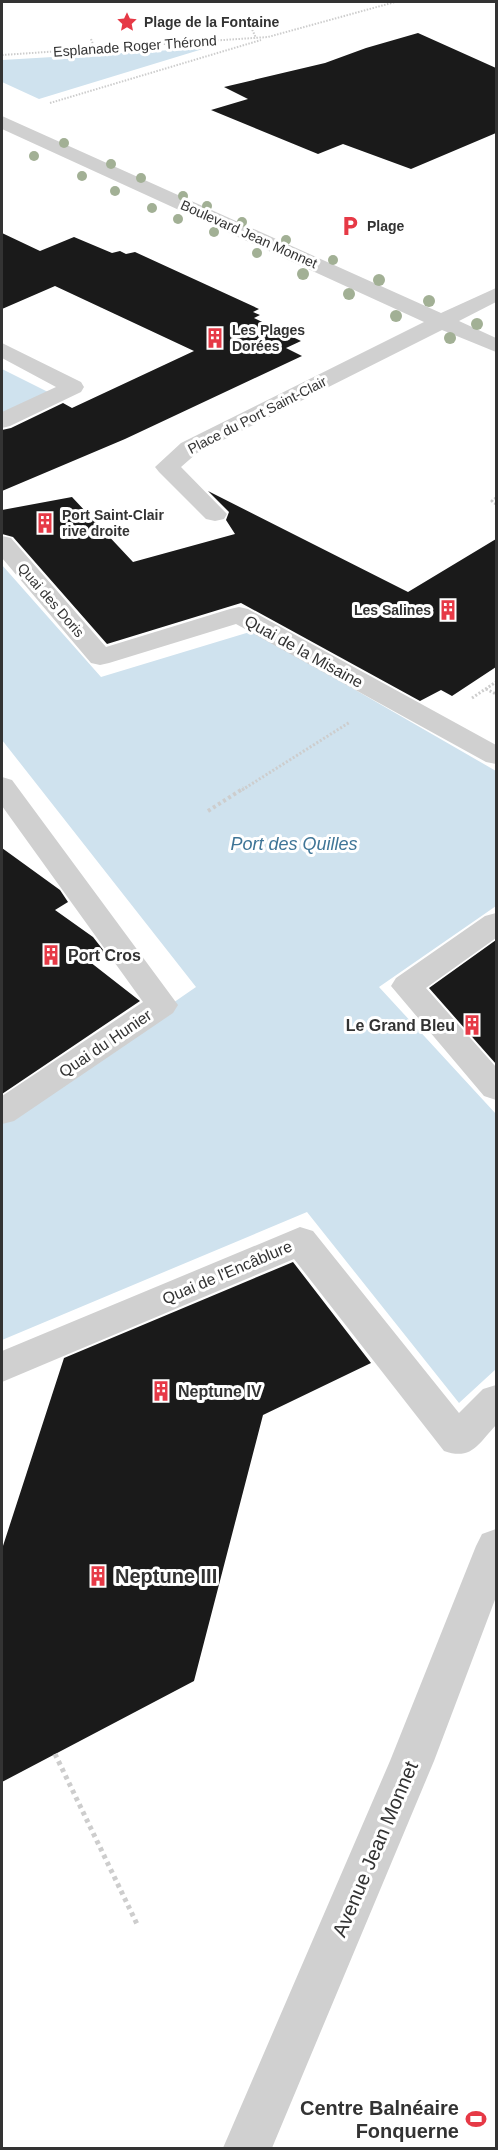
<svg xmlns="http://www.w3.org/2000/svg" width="498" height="2150" viewBox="0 0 498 2150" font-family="Helvetica,sans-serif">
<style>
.water{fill:#cfe2ee}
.building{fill:#1a1a1a}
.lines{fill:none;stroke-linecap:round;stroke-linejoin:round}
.path-far3{stroke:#cdcdcd;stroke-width:2;stroke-dasharray:1.5 1.5;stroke-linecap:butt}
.path-far2{stroke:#cdcdcd;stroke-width:3;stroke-dasharray:2 2;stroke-linecap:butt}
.path-far1{stroke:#cdcdcd;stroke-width:4;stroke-dasharray:3 3;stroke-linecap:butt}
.path{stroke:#cdcdcd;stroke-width:5;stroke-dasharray:4 4;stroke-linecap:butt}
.minor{fill:#d0d0d0;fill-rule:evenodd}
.tree{fill:#a2b095}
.labels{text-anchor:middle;stroke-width:6;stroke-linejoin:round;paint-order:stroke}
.far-poi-label{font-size:14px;font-weight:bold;fill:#333;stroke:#fff;text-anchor:start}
.far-street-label{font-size:14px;fill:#333;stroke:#fff}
.street-label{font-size:16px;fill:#333;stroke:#fff}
.poi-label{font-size:16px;font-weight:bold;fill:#333;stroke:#fff;text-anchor:start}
.water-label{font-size:18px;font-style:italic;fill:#3f7597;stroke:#fff}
.near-poi-label{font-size:20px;font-weight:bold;fill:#333;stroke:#fff;text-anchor:start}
.near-street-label{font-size:20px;fill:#333;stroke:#fff}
</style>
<rect width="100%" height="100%" fill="#fff"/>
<!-- water -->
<path class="water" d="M206,48L39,99L2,82V60Z
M2,369L50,393L2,416Z
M2,565L101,677L253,631L496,771V906L379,987L496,1114V1369L459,1403L307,1212L2,1340V1121L196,987L2,740Z"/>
<!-- building -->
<path class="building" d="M418,33L496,68V133L411,169L343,144L318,154L211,110L248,99L224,87L325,63L366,48Z
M2,233L40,251L74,237L112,253L120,251L126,254L135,252L259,309L253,312L260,315L254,318L301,341L286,348L302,356L125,439L2,491V430L11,428L63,403L72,408L194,351L55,286L2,309Z
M208,491L408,592L496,539V667L452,696L441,690L420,701L241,603L107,644L13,537L2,534V510L72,497L133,562L235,534L226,520L229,512Z
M2,848L60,890L68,902L55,910L93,937L104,951L90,962L140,1001L2,1094Z
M496,940V1064L429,988Z
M293,1262L371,1363L263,1415L194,1681L2,1782V1549L64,1358Z"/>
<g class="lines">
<!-- path-far3 -->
<path class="path-far3" d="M251,27L256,38
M91,39L95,49
M2,55L268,37L395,2
M50,103L261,40"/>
<!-- path-far2 -->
<path class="path-far2" d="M496,498L492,501L496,504
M486,689L496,694
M472,698L496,682
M242,790L350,722"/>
<!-- path-far1 -->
<path class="path-far1" d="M208,811L244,788"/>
<!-- path -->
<path class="path" d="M55,1754L137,1924"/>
<!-- minor -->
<path class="minor" d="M2,116L441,313L496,288V302L459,321L496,338V352L442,330L197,453L181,467L227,514L224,519L215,521L206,519L159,472L155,467L181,443L424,322L2,129Z
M2,343L81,382L84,387L81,392L10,426L2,428V412L56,387L2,358Z
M2,536L11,538L106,647L230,609L239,607L248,609L496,745V764L486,762L236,624L109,663L100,665L91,663L2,558Z
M2,777L12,780L178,1005L173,1013L14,1121L2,1124V1096L143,1002L2,806Z
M496,913V938L426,988L496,1067V1100L484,1096L391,986L396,978L485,916Z
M300,1227L313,1231L459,1413L483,1389L496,1385V1425C479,1443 472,1461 444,1451L294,1259L2,1382V1351Z
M496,1529V1597L434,1761L272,2148H223L390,1761L476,1546L482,1534Z"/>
</g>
<!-- trees -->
<g class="tree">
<circle cx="64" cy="143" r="5"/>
<circle cx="34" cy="156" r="5"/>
<circle cx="111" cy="164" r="5"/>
<circle cx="82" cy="176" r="5"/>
<circle cx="141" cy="178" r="5"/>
<circle cx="115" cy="191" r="5"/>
<circle cx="183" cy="196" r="5"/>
<circle cx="207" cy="206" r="5"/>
<circle cx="152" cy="208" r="5"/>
<circle cx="178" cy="219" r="5"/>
<circle cx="242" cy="222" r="5"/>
<circle cx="214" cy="232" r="5"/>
<circle cx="286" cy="240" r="5"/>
<circle cx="257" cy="253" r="5"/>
<circle cx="333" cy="260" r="5"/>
<circle cx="303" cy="274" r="6"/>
<circle cx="379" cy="280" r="6"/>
<circle cx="349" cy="294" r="6"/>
<circle cx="429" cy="301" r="6"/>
<circle cx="396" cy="316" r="6"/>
<circle cx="477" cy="324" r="6"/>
<circle cx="450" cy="338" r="6"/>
</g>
<!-- icons -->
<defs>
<g id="sight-bare" transform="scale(1.62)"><path d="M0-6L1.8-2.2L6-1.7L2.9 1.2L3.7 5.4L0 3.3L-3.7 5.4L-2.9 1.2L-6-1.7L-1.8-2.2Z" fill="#e63946" stroke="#fff" stroke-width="2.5" paint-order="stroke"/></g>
<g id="parking-bare" transform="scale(1.62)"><path d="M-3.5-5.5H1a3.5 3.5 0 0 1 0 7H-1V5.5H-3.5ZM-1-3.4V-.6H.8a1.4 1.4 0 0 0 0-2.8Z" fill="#e63946" stroke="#fff" stroke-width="2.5" paint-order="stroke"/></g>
<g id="building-bare" transform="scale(1.62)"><path d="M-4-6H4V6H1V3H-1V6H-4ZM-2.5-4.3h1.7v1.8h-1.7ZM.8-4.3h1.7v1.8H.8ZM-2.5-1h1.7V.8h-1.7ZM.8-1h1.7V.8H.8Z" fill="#e63946" stroke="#fff" stroke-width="2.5" paint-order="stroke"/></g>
<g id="stadium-bare" transform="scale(1.62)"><path d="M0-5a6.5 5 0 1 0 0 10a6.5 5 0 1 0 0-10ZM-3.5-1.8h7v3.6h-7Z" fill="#e63946" stroke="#fff" stroke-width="2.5" paint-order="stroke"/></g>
</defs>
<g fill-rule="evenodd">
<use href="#sight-bare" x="127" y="22"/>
<use href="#parking-bare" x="350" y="226"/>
<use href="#building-bare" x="215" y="338"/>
<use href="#building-bare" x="45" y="523"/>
<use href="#building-bare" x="448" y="610"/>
<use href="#building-bare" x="51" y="955"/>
<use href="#building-bare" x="472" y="1025"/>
<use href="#building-bare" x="161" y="1391"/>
<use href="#building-bare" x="98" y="1576"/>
<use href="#stadium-bare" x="476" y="2119"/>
</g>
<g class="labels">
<!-- far-poi labels -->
<g class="far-poi-label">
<text x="144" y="27">Plage de la Fontaine</text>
<text x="367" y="231">Plage</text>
<text x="232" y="335">Les Plages<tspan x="232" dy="16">Dorées</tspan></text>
<text x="62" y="520">Port Saint-Clair<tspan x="62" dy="16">rive droite</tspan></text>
<text x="431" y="615" text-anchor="end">Les Salines</text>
</g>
<!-- far-street labels -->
<g class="far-street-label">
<text transform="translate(135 46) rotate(-4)" y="5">Esplanade Roger Thérond</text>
<text transform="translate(249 234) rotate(24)" y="5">Boulevard Jean Monnet</text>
<text transform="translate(257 415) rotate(-27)" y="5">Place du Port Saint-Clair</text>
<text transform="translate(51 600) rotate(49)" y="5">Quai des Doris</text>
</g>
<!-- street labels -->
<g class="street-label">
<text transform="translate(304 651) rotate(29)" y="6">Quai de la Misaine</text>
<text transform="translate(105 1043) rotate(-34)" y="6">Quai du Hunier</text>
<text transform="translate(227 1272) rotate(-23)" y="6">Quai de l'Encâblure</text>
</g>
<!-- poi labels -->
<g class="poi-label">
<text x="68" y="961">Port Cros</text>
<text x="455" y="1031" text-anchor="end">Le Grand Bleu</text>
<text x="178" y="1397">Neptune IV</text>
</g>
<!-- water labels -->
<g class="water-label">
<text x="294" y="850">Port des Quilles</text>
</g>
<!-- near-poi labels -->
<g class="near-poi-label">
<text x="115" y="1583">Neptune III</text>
<text x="459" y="2115" text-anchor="end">Centre Balnéaire<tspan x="459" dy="23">Fonquerne</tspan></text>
</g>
<!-- near-street labels -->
<g class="near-street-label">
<text transform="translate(375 1849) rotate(-67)" y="7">Avenue Jean Monnet</text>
</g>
</g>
<!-- border -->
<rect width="498" height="2150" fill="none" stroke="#333333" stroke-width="6"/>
</svg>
